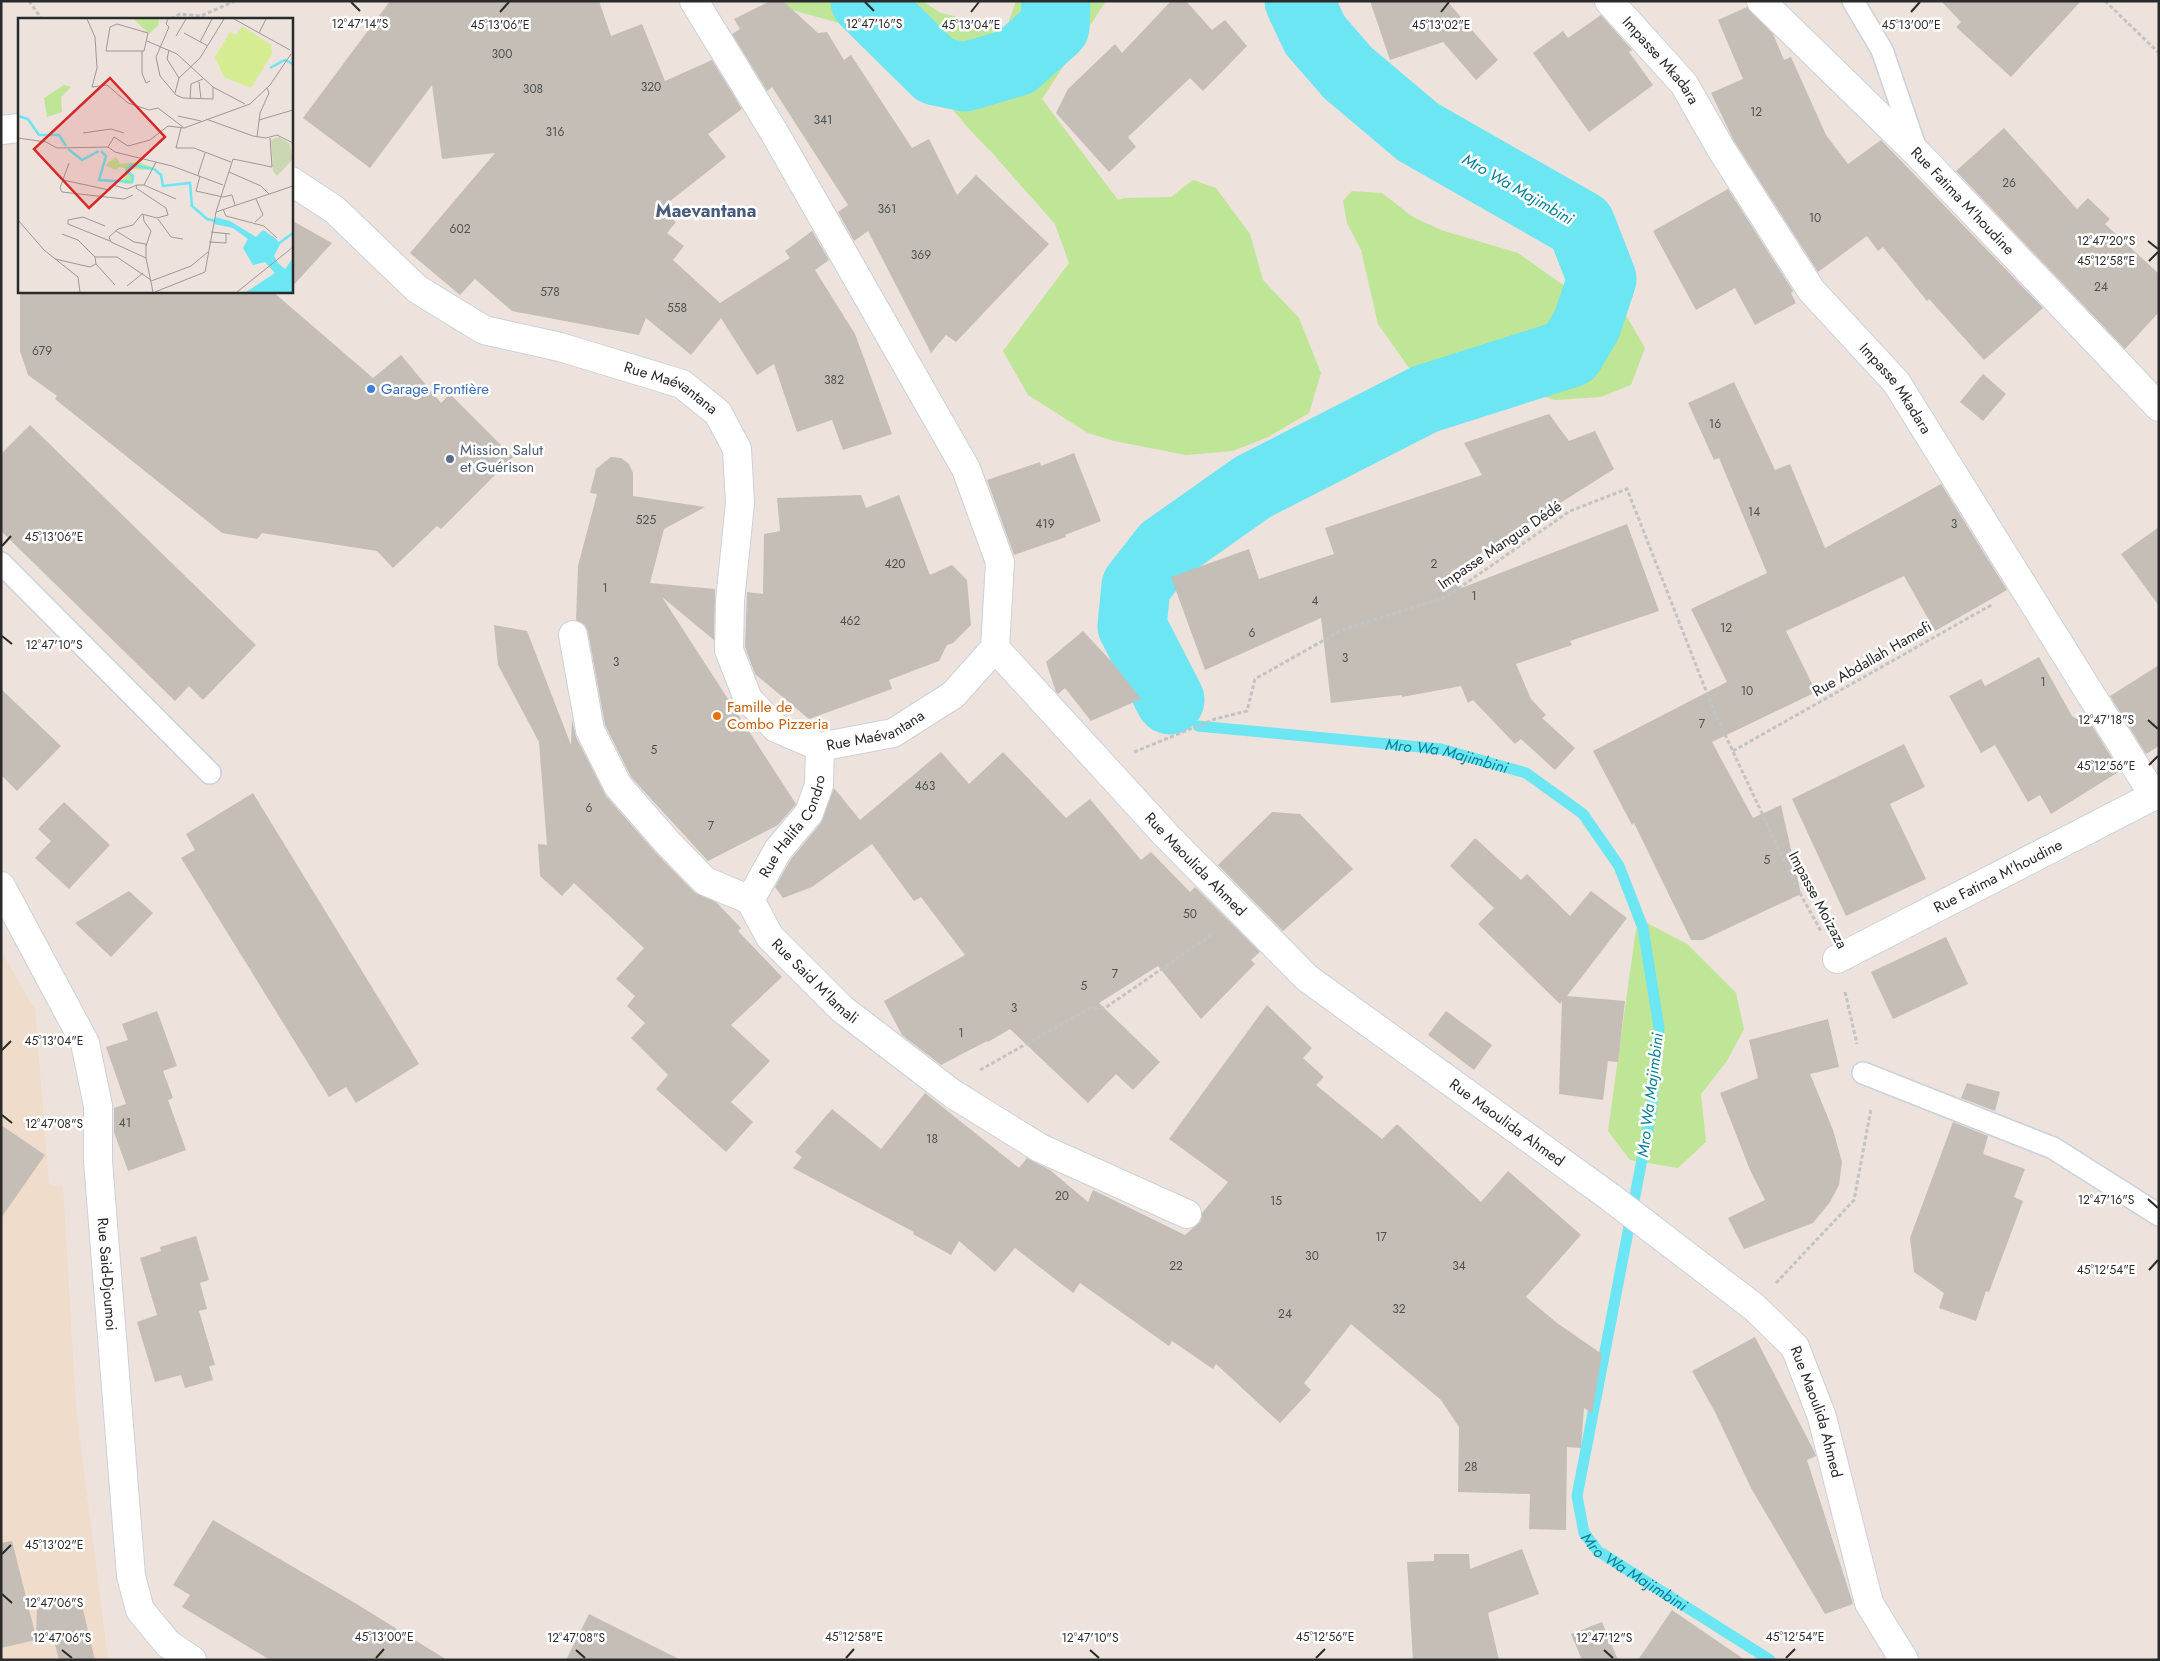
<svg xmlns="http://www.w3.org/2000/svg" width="2160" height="1661" viewBox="0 0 2160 1661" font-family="Jost,sans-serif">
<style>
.education{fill:#efdcca}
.green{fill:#bfe596}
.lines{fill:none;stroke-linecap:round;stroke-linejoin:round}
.stream{stroke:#6be6f2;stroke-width:11}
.river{stroke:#6be6f2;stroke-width:69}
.building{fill:#c4beb7}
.lane-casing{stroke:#cad1dc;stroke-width:24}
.street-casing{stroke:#cad1dc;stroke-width:30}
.secondary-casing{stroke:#cad1dc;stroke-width:30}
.path{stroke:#c3c3c3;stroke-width:3;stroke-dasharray:4 2.5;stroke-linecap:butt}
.lane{stroke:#fff;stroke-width:21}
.street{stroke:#fff;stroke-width:28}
.secondary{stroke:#fff;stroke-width:28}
.ticks{fill:none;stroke:#2a2a2a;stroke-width:2}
.shop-dot{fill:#3f7fe0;stroke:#fff;stroke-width:2}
.service-dot{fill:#5c6f8a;stroke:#fff;stroke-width:2}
.food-dot{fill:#e8710a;stroke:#fff;stroke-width:2}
.labels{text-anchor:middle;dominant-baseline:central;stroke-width:5;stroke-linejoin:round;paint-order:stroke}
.number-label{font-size:12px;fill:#504f4d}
.street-label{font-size:15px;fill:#2a2a2a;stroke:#fff}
.shop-label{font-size:15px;fill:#366cbe;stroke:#fff;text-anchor:start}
.service-label{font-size:15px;fill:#4e5e75;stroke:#fff;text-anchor:start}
.food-label{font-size:15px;fill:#c56008;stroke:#fff;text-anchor:start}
.water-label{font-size:16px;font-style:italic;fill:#0a8097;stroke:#fff}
.quarter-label{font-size:18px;font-weight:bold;fill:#495b7c;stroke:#fff}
.inset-river{fill:none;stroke:#6be6f2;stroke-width:2.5}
.inset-road{fill:none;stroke:#9f9895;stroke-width:1}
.view{fill:#d62828;fill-opacity:0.15;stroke:#d62828;stroke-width:2.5}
.inset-edge{fill:none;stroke:#2a2a2a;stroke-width:2.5}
.ticks-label{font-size:12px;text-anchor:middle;fill:#2a2a2a;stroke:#fff;stroke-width:5;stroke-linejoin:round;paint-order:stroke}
</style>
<rect width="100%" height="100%" fill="#ede2dc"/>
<path class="education" d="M 1,951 L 35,1010 L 49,1184 L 63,1187 L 76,1409 L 108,1660 L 1,1660 Z"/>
<path class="green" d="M 776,1 L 922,1 L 941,13 L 975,21 L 1005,32 L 1016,1 L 1106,1 L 1042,99 L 1118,200 L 1125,198 L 1171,197 L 1193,180 L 1216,188 L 1250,234 L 1263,280 L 1299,318 L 1321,373 L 1309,413 L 1268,437 L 1233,451 L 1186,455 L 1114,441 L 1088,433 L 1028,395 L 1003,351 L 1069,263 L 1055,224 L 994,155 L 970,130 L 916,66 L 899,51 L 867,27 L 835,22 L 789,9 Z
M 1352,191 L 1382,193 L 1413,217 L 1441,230 L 1518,253 L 1580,297 L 1627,317 L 1645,348 L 1631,385 L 1601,397 L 1555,400 L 1542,396 L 1500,399 L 1478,412 L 1421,385 L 1378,324 L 1361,250 L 1347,223 L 1343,201 Z
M 1647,923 L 1687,944 L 1736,993 L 1744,1029 L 1727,1061 L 1701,1094 L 1706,1142 L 1678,1168 L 1630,1160 L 1608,1131 L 1636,929 Z"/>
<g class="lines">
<path class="stream" id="s1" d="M 1198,726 L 1441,749 L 1526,773 L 1583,814 L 1619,866 L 1643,928 L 1659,1028 L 1651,1113 L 1577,1496 L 1584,1533 L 1598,1551 L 1770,1660"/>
<path class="river" d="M 865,1 L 936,71 L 965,77 L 1016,62 L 1055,27 L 1056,1
M 1170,700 L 1132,626 L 1136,586 L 1165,549 L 1253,487 L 1425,399 L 1570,353 L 1587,324 L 1602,279 L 1581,225 L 1418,132 L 1348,73 L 1315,35 L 1299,1"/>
</g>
<path class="building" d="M 390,1 L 599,1 L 611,36 L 642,24 L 665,81 L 712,60 L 742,109 L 708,134 L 726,157 L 660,209 L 676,222 L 667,233 L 684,246 L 673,260 L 720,303 L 790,258 L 785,251 L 812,231 L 829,260 L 815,270 L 855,334 L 892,434 L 843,450 L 832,420 L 797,432 L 774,364 L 757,375 L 721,318 L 691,355 L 646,318 L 639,335 L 512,311 L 475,279 L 460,295 L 410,253 L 495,153 L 442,159 L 432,85 L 370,168 L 303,118 Z
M 770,1 L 783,1 L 818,33 L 827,32 L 844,60 L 851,55 L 912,148 L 929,139 L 957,195 L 976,175 L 1049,244 L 956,342 L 946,335 L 931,353 L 868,231 L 854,241 L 838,212 L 848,205 L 772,87 L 767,91 L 732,34 L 740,29 L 734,19 Z
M 1171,1 L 1186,1 L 1212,30 L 1225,20 L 1247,46 L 1203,91 L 1190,78 L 1128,137 L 1136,147 L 1109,172 L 1056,113 L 1068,89 L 1115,44 L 1122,53 Z
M 1370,1 L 1447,1 L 1498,60 L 1476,80 L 1443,42 L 1390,60 Z
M 1941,1 L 2081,1 L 2011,77 L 1956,27 L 1961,22 Z
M 1747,7 L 1773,34 L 1784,60 L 1791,57 L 1826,135 L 1848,164 L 1881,140 L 2043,308 L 1984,360 L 1929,299 L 1927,301 L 1883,247 L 1878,251 L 1867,236 L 1818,272 L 1734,141 L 1711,93 L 1743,79 L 1718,20 Z
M 1601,15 L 1632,50 L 1629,52 L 1653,85 L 1589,132 L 1533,53 L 1563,31 L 1568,38 Z
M 2004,128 L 2077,209 L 2088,198 L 2110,219 L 2105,224 L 2159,274 L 2159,312 L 2125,349 L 1956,171 Z
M 1728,189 L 1793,291 L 1791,293 L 1796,303 L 1755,325 L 1735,288 L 1696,310 L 1653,231 Z
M 291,220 L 332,243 L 291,288 Z
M 20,291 L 272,291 L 373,378 L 401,355 L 441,403 L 450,394 L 513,457 L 441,529 L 437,526 L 393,568 L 377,551 L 262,533 L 257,539 L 222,533 L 55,399 L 57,396 L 28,375 L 20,351 Z
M 1983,374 L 2006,394 L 1983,421 L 1960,402 Z
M 1734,382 L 1775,470 L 1790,464 L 1825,548 L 1941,484 L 2007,590 L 1935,631 L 1904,576 L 1786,631 L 1816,692 L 1712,742 L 1753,818 L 1781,805 L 1801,894 L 1703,940 L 1691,940 L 1634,823 L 1632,825 L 1593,751 L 1727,682 L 1691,609 L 1767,573 L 1719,458 L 1714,460 L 1688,403 Z
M 1549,414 L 1569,441 L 1595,431 L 1614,469 L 1451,572 L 1459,589 L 1627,524 L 1659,611 L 1570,641 L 1572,645 L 1516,664 L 1531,699 L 1546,715 L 1542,718 L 1575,748 L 1555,770 L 1521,739 L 1515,744 L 1473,700 L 1468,703 L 1461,686 L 1402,697 L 1402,695 L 1331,703 L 1321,618 L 1205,670 L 1171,577 L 1249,549 L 1259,579 L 1334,554 L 1325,528 L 1482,475 L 1464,443 Z
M 30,425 L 256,645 L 203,700 L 189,686 L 175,701 L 1,531 L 1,454 Z
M 1074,453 L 1101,521 L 1065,535 L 1066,537 L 1014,555 L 987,480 L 1040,462 L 1041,466 Z
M 611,457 L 621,458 L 629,464 L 633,473 L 633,496 L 705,507 L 664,529 L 650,583 L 715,589 L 714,640 L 662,597 L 796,804 L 778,825 L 708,861 L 631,777 L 605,725 L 588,632 L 585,625 L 576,620 L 578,566 L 597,494 L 590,493 L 596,469 Z
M 861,495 L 866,508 L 899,495 L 930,575 L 952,565 L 967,580 L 971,625 L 953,643 L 947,645 L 939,661 L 889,680 L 892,689 L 809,719 L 755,674 L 745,647 L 747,592 L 763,594 L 764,534 L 780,531 L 777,498 Z
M 2159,527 L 2159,606 L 2121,554 Z
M 494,625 L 527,631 L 571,745 L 572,720 L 576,737 L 606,796 L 656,853 L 694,892 L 716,902 L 741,928 L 738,931 L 782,977 L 731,1025 L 770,1061 L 731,1102 L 753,1122 L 726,1152 L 656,1089 L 668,1075 L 631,1038 L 645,1023 L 627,1006 L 635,996 L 616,979 L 644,948 L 574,883 L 562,896 L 540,876 L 538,844 L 547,845 L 539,742 L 498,665 Z
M 1083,631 L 1111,661 L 1141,699 L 1091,721 L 1065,688 L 1058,694 L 1056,692 L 1046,662 Z
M 2039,657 L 2072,716 L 2075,718 L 2084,713 L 2120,771 L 2051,814 L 2040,795 L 2028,802 L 1995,745 L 1981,753 L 1949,696 L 1981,679 L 1985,686 Z
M 2159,665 L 2159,746 L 2146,754 L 2110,696 Z
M 1,689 L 61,746 L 17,791 L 1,775 Z
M 1904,744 L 1925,787 L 1890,804 L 1926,879 L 1846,916 L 1792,799 Z
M 941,752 L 969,784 L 1003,752 L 1066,818 L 1090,799 L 1141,860 L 1151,852 L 1190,892 L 1195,887 L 1260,952 L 1251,960 L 1255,964 L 1201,1019 L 1158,966 L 1099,1003 L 1160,1062 L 1133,1090 L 1116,1074 L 1088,1103 L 1010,1029 L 988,1042 L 987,1041 L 941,1065 L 902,1035 L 884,1001 L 965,955 L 921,897 L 914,901 L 872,844 L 812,887 L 783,898 L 775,887 L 791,859 L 821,823 L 834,788 L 860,820 Z
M 253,793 L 419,1064 L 356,1103 L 346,1087 L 329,1097 L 181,858 L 195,850 L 186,834 Z
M 64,802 L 110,845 L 69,889 L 35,858 L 51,841 L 38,829 Z
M 1272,812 L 1300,814 L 1353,869 L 1283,931 L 1218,865 Z
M 1475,838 L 1521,880 L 1527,874 L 1570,916 L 1591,891 L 1627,918 L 1567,996 L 1625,1001 L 1618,1062 L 1608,1061 L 1603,1100 L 1559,1094 L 1562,1001 L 1560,1004 L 1478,924 L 1494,908 L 1450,866 Z
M 129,891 L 153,913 L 111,957 L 75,923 Z
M 1946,937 L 1968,984 L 1893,1019 L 1871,972 Z
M 1267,1005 L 1312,1048 L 1303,1058 L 1324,1077 L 1316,1085 L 1382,1139 L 1397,1124 L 1481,1202 L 1508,1171 L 1581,1235 L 1526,1297 L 1557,1323 L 1602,1354 L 1592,1413 L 1584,1408 L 1581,1448 L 1567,1447 L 1566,1530 L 1529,1529 L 1530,1494 L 1458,1492 L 1459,1427 L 1441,1400 L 1351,1324 L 1304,1383 L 1311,1390 L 1280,1423 L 1216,1364 L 1213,1369 L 1172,1341 L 1169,1346 L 1080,1283 L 1073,1293 L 1015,1248 L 995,1272 L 959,1241 L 951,1255 L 913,1234 L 914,1232 L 793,1168 L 802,1157 L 795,1152 L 832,1109 L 881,1149 L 925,1093 L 1019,1168 L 1027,1158 L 1050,1170 L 1088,1202 L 1093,1190 L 1185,1235 L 1201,1221 L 1202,1213 L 1228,1182 L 1169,1139 Z
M 157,1011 L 177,1066 L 163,1071 L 173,1098 L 168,1100 L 186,1150 L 128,1171 L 114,1132 L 114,1108 L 126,1104 L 106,1047 L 128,1040 L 122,1024 Z
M 1446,1011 L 1492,1045 L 1474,1070 L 1428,1035 Z
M 1828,1019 L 1839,1067 L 1810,1074 L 1833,1130 L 1842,1162 L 1839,1185 L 1830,1202 L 1813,1223 L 1744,1249 L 1728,1218 L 1765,1200 L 1750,1170 L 1720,1093 L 1758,1078 L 1749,1040 Z
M 1967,1083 L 2000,1092 L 1995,1111 L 1961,1098 Z
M 1953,1122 L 1988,1136 L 1983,1154 L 2025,1169 L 2014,1197 L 2023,1201 L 1989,1292 L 1986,1291 L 1976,1321 L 1939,1308 L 1944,1293 L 1914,1272 L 1910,1238 Z
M 1,1125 L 45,1155 L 1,1218 Z
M 196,1236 L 209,1280 L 200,1283 L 207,1309 L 199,1311 L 215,1365 L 209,1366 L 213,1380 L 185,1388 L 181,1375 L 155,1382 L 137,1322 L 157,1315 L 140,1258 L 161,1251 L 160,1247 Z
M 1755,1337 L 1814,1451 L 1816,1456 L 1807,1460 L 1853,1604 L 1825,1614 L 1751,1488 L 1715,1412 L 1692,1371 Z
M 213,1520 L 355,1603 L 447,1660 L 270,1660 L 182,1607 L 190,1595 L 173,1585 Z
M 12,1541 L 36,1637 L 37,1607 L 80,1597 L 95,1660 L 59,1660 L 53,1636 L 1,1648 L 1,1543 Z
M 1522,1549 L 1539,1594 L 1488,1613 L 1499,1660 L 1413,1660 L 1407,1562 L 1434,1561 L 1434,1554 L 1469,1554 L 1470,1569 Z
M 1672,1610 L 1745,1660 L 1638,1660 Z
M 589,1614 L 681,1660 L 566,1660 Z
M 1602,1622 L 1618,1660 L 1582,1660 L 1571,1634 Z"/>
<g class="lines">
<g class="lane-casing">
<path id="lane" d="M 1853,1 L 1882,50 L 1917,152
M 1,563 L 210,773
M 1863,1073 L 2053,1148 L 2159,1215"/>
</g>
<g class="street-casing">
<g id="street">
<path id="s2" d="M 1609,1 L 1684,84 L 1721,149 L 1811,290 L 1896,382 L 2154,796"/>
<path id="s3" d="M 1761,1 L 1918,154 L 2159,407"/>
<path id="s4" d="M 573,635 L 590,730 L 618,786 L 668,843 L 705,881 L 750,900 L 770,937 L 842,1009 L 953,1094 L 1040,1148 L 1187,1214"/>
<path id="s5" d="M 995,648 L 1166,835 L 1307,978 L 1610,1197 L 1754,1307 L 1795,1347 L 1822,1417 L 1869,1603 L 1904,1660"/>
<path id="s6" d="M 1,886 L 85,1043 L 98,1106 L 98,1161 L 131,1576 L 140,1610 L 168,1644 L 192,1660"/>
<path id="s7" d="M 750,900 L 778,850 L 809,813 L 819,785 L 820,747"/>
<path id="s8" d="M 1837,959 L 2159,793"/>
</g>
</g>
<g class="secondary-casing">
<g id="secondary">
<path d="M 1,130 L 19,128"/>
<path id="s9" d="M 291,181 L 335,210 L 417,289 L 484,330 L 560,347 L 682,384 L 718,413 L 737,449 L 740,503 L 730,601 L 729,650 L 748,699 L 776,728 L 820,747 L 893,733 L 953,695 L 995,648 L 1000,562 L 966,469 L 774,132 L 694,1"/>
</g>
</g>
<path class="path" d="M 29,1 L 42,19
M 2105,1 L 2159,53
M 171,19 L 180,14 L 201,16 L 235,1
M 1733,751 L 1993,604
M 1134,752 L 1215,719 L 1247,711 L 1255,679 L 1342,630 L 1446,597 L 1570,511 L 1627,489 L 1714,711 L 1797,888 L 1821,931
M 1845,992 L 1857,1044
M 980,1070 L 1090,1008 L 1105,1008 L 1214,933
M 1776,1283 L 1854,1200 L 1871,1109"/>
<use href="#lane" class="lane"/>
<use href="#street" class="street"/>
<use href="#secondary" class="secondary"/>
</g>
<path class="ticks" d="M 351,2 L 360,11M 865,2 L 874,11M 500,12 L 509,2M 971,12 L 979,2M 1441,12 L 1449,2M 1911,12 L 1920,2M 2148,241 L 2158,249M 2149,261 L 2158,252M 2,546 L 11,536M 2,636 L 12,644M 2148,720 L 2158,729M 2149,765 L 2158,756M 2,1050 L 11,1041M 2,1115 L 12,1123M 2148,1199 L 2158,1208M 2149,1270 L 2158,1260M 2,1554 L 11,1545M 2,1594 L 12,1603M 62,1650 L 72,1658M 576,1650 L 585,1658M 1090,1650 L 1099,1658M 1604,1650 L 1613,1658M 376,1658 L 384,1649M 846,1658 L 854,1649M 1316,1658 L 1325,1649M 1786,1658 L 1795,1649"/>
<circle class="shop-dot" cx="371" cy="389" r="5"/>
<circle class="service-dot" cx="450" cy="459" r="5"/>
<circle class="food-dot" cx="717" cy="716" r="5"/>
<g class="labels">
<g class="number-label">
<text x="502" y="54">300</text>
<text x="651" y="87">320</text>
<text x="533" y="89">308</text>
<text x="1756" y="112">12</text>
<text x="823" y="120">341</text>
<text x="555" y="132">316</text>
<text x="2009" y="183">26</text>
<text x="887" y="209">361</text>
<text x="1815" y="218">10</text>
<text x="460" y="229">602</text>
<text x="921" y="255">369</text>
<text x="2101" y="287">24</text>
<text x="550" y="292">578</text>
<text x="677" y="308">558</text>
<text x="42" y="351">679</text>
<text x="834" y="380">382</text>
<text x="1715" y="424">16</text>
<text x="1754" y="512">14</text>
<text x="646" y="520">525</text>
<text x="1045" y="524">419</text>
<text x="1954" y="524">3</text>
<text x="895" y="564">420</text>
<text x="1434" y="564">2</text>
<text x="605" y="588">1</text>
<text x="1474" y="596">1</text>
<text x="1315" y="601">4</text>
<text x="850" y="621">462</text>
<text x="1726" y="628">12</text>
<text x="1252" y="633">6</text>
<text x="1345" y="658">3</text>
<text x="616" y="662">3</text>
<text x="2043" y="682">1</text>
<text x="1747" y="691">10</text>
<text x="1702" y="724">7</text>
<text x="654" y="750">5</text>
<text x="925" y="786">463</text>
<text x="589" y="808">6</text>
<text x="711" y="826">7</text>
<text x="1767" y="860">5</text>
<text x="1190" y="914">50</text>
<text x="1115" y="974">7</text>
<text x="1084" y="986">5</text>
<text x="1014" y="1008">3</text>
<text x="961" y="1033">1</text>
<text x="125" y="1123">41</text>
<text x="932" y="1139">18</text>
<text x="1062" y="1196">20</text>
<text x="1276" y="1201">15</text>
<text x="1381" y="1237">17</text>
<text x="1312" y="1256">30</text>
<text x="1176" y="1266">22</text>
<text x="1459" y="1266">34</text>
<text x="1399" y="1309">32</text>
<text x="1285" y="1314">24</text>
<text x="1471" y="1467">28</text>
</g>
<g class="street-label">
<text stroke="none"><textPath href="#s2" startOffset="79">Impasse Mkadara</textPath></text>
<text stroke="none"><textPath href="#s3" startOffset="284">Rue Fatima M'houdine</textPath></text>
<text stroke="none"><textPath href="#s2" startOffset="484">Impasse Mkadara</textPath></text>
<text stroke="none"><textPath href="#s9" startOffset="442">Rue Maévantana</textPath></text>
<text transform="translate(1500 545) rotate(-34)">Impasse Mangua Dédé</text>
<text transform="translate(1872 659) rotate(-30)">Rue Abdallah Hamefi</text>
<text stroke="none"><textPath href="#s9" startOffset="938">Rue Maévantana</textPath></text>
<text stroke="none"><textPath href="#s7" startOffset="86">Rue Halifa Condro</textPath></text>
<text stroke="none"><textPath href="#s5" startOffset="295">Rue Maoulida Ahmed</textPath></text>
<text stroke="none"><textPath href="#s8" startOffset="181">Rue Fatima M'houdine</textPath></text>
<text transform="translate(1818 900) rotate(62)">Impasse Moizaza</text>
<text stroke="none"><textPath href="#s4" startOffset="442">Rue Said M'lamali</textPath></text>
<text stroke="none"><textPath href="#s5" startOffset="701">Rue Maoulida Ahmed</textPath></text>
<text stroke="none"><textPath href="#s6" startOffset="411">Rue Said-Djoumoi</textPath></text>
<text stroke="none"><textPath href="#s5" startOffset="1135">Rue Maoulida Ahmed</textPath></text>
</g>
<g class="shop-label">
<text x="381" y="389">Garage Frontière</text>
</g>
<g class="service-label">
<text x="460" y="450">Mission Salut<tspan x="460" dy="17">et Guérison</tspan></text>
</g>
<g class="food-label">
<text x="727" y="707">Famille de<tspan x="727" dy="17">Combo Pizzeria</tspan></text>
</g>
<g class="water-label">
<text transform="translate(1518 189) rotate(30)">Mro Wa Majimbini</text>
<text stroke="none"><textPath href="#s1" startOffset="251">Mro Wa Majimbini</textPath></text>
<text transform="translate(1650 1095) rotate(-83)">Mro Wa Majimbini</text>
<text stroke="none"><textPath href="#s1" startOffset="1211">Mro Wa Majimbini</textPath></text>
</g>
<g class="quarter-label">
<text x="706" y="211">Maevantana</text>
</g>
</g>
<g transform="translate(18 18)">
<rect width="275" height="275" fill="#ede2dc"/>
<path d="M 116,1 L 141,1 L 140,7 L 131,16 ZM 46,67 L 53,69 L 43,79 L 44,94 L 29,99 L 26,80 ZM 98,139 L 102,146 L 120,144 L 134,149 L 133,152 L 111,151 L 116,163 L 114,166 L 107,166 L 104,163 L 108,158 L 107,150 L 101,149 L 98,152 L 87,147 Z" fill="#bfe596"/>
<path d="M 261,119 L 271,125 L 275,141 L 259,158 L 255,153 L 253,122 Z" fill="#cbd7b2"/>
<path d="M 224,8 L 253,27 L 254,36 L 233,70 L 206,59 L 197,39 L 212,14 L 219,17 Z" fill="#d6ec92"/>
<path d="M 197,199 L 212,203 L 238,219 L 245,212 L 258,221 L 262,226 L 256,238 L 260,245 L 267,251 L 275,240 L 275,274 L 228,274 L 257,255 L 247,244 L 235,247 L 225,230 L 230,221 L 215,210 L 196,206 Z" fill="#6be6f2"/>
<path class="inset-river" d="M 252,50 L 267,42 L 275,46M 0,98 L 10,101 L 21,117 L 41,117 L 48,128M 50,131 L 64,142 L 81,133M 83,133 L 88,138 L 81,162 L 114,164 L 115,158 L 109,153 L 112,147 L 136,151 L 143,157 L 145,168 L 172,165 L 174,188 L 189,201 L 198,203M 260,226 L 275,215"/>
<path class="inset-road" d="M 69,1 L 77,19 L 79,50 L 74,69 L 89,67 L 110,85 L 131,92 L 140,90 L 165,109M 150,1 L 148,6 L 151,9 L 138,39 L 142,58 L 158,77 L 165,80 L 195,81 L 195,69M 216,1 L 272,32M 99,6 L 130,15 L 126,33 L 88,33 L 92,9 ZM 166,15 L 190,28M 241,15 L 248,1M 158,18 L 168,1M 129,23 L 159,36 L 195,69 L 227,86M 182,24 L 194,1M 151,32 L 149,41 L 161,60M 124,33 L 124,55 L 128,65 L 132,63M 181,64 L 183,81M 157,75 L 161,60 L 182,40 L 206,1M 172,81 L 173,66 L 185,61M 160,98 L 183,103M 188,101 L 235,118 L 248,120 L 259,117 L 275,125M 241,102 L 275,92M 163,110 L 158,130 L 176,130 L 213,144M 65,115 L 93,111 L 106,115M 239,119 L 242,95 L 251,75 L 249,70M 0,120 L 28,124 L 39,130 L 90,129M 90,129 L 96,119 L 110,128 L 132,122 L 150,108 L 166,110 L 232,86 L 252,67 L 273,36M 90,129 L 97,134 L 154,148 L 205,167M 51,145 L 42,170 L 44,174 L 106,181 L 115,177M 211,154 L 243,168 L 251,176M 180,157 L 187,135M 182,158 L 178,173 L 205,179 L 214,177 L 217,187M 45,162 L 91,172 L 95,167 L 109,171 L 119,167M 126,167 L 158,181M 205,191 L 208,198 L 246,208 L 259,220M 198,194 L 215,141 L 254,149 L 252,120M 125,196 L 126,203 L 133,213 L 128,228M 140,201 L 153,219 L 165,221M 0,202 L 26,232 L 60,259 L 62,274M 237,204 L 245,197 L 238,181M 87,208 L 65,199 L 50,202 L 50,206 L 92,223M 98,213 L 116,224 L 128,226 L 128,240M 193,214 L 212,216M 44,216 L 60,222 L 77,239M 191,224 L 208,225 L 208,215M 37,241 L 72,249 L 78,246M 78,246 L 77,239 L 99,239 L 133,262M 78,246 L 97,267M 133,263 L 173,248 L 190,234M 109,268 L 125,255M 135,274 L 128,240 L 93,224 L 91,219 L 100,211 L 115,207 L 124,196 L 139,200 L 150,197 L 148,190 L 118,170 L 119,167 L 126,167 L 138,144M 137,274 L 187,254 L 198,194 L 275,168M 219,274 L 275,229"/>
<path class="view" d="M 92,60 L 147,119 L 71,190 L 16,131 Z"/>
<rect width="275" height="275" class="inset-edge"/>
</g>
<g class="ticks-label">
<text x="360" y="28">12°47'14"S</text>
<text x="874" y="28">12°47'16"S</text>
<text x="500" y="29">45°13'06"E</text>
<text x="971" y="29">45°13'04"E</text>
<text x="1441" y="29">45°13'02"E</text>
<text x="1911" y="29">45°13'00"E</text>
<text x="2106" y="245">12°47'20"S</text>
<text x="2106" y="265">45°12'58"E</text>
<text x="54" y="541">45°13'06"E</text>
<text x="54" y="649">12°47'10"S</text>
<text x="2106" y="724">12°47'18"S</text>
<text x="2106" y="770">45°12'56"E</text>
<text x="54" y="1045">45°13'04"E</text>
<text x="54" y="1128">12°47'08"S</text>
<text x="2106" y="1204">12°47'16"S</text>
<text x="2106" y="1274">45°12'54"E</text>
<text x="54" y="1549">45°13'02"E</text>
<text x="54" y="1607">12°47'06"S</text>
<text x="384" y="1641">45°13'00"E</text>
<text x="854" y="1641">45°12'58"E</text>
<text x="1325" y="1641">45°12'56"E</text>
<text x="1795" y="1641">45°12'54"E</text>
<text x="62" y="1642">12°47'06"S</text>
<text x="576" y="1642">12°47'08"S</text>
<text x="1090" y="1642">12°47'10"S</text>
<text x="1604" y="1642">12°47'12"S</text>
</g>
<rect width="2160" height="1661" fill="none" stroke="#2a2a2a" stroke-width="5"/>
</svg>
